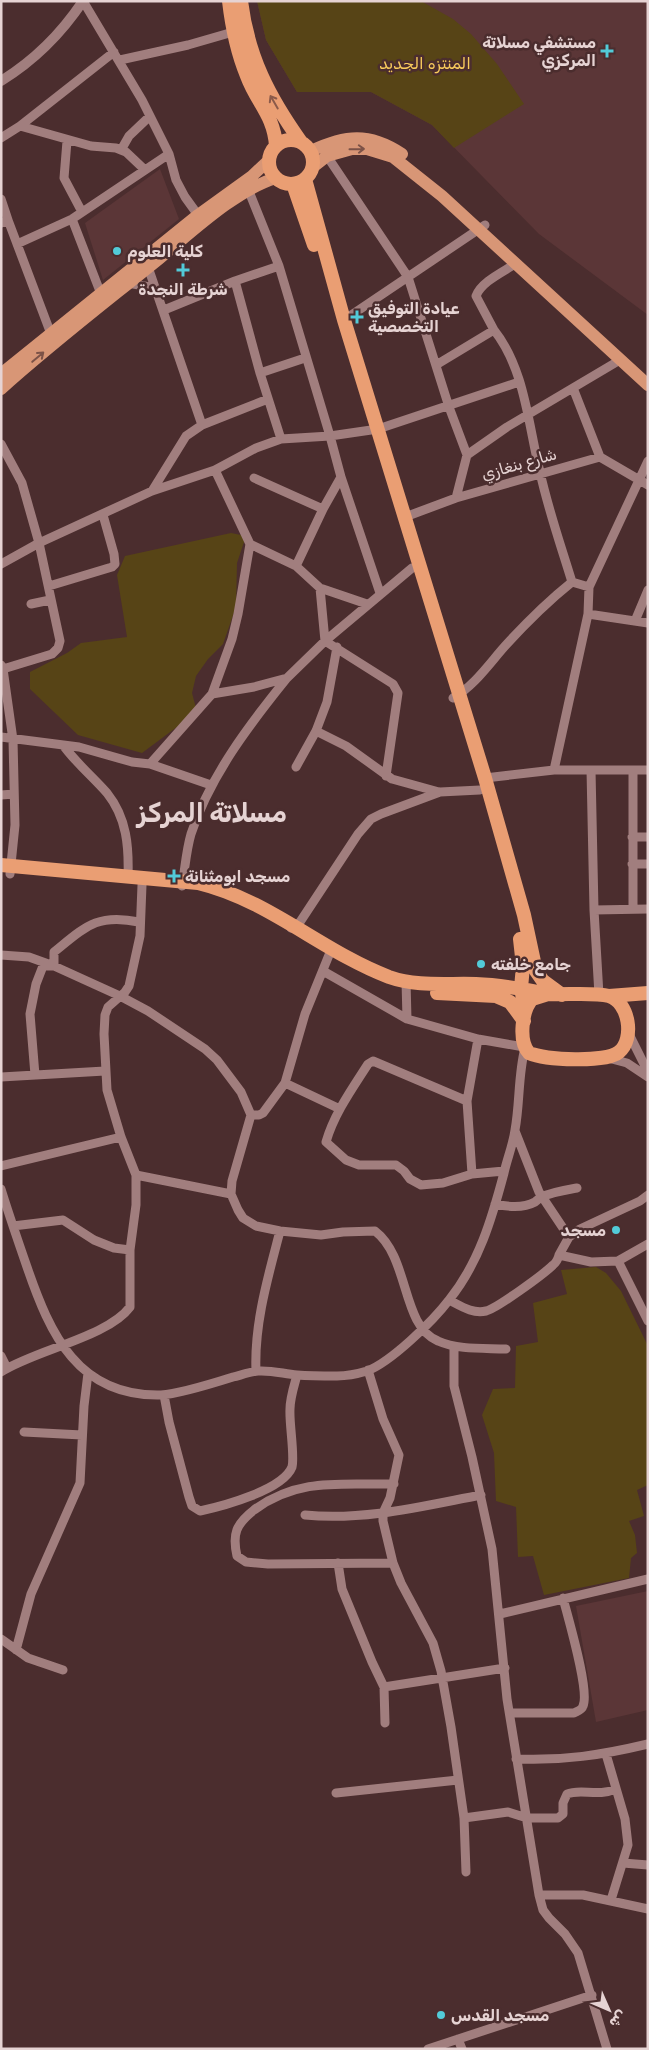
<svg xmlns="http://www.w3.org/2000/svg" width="649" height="2050" viewBox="0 0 649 2050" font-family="Rubik,'Noto Sans Arabic',sans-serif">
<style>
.built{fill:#5b3637}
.green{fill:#574416}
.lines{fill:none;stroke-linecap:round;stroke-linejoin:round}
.minor{stroke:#a17e7e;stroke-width:9}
.tertiary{stroke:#a17e7e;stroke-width:10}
.primary{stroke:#d89676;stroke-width:12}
.trunk{stroke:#ea9e73;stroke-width:14}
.oneway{stroke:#8b5a4a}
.oneway2{stroke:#7c5247}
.poi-dot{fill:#52cbd8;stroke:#4b2d2e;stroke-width:2}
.labels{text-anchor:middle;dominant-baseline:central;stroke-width:5;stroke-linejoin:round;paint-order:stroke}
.poi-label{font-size:16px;font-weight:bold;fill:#e6d3d3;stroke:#4b2d2e;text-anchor:start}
.park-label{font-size:16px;fill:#f9cb5c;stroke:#4b2d2e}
.street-label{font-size:16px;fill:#e6d3d3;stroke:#4b2d2e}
.town-label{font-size:26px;font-weight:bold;fill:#e6d3d3;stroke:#4b2d2e}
</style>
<rect width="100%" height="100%" fill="#4b2d2e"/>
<path class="built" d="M 257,1 L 648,1 L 648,315 L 539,234 L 432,125 L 371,92 L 297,92 L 266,40 Z
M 160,169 L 179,219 L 103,280 L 85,223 Z
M 648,1591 L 648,1710 L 596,1722 L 576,1606 Z"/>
<path class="green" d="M 257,1 L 421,1 L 453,19 L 471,34 L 497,64 L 524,104 L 454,148 L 432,125 L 371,92 L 297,92 L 266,40 Z
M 231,533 L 246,536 L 237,563 L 236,607 L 223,644 L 208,659 L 196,676 L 192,693 L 197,712 L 142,753 L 78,735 L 30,689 L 30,672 L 67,653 L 81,643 L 127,637 L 117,575 L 125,556 Z
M 596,1267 L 606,1273 L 621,1291 L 648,1346 L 648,1485 L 637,1490 L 644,1516 L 629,1521 L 635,1535 L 637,1553 L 631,1558 L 629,1578 L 544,1595 L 533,1556 L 518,1557 L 516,1507 L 496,1501 L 494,1453 L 482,1415 L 493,1389 L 515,1388 L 516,1346 L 538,1342 L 533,1303 L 567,1294 L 561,1270 Z"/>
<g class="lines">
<path class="minor" d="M 83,1 L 142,100 L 169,154 L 176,180 L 185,197 L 198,215
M 120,60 L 188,45 L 233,32
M 20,126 L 91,146 L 116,148 L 126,152 L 145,170
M 1,138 L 20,126 L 114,52
M 67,141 L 64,178 L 82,212
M 121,150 L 129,136 L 150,116
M 327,156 L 408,277 L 449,407 L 467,455
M 248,189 L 279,266 L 330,436 L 341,477 L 380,593
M 1,199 L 8,220
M 72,219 L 101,294
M 1,223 L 8,220 L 51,334
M 17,244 L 72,219 L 169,154
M 148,267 L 202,425
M 235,281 L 260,373 L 281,439
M 128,283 L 155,288
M 164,310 L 235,281 L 279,266
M 344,320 L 485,225
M 494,330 L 476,296 C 481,282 503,272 515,264
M 436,365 L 494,330 C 525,369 528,424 540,472 C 548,509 561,546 572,582 L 589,587
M 260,373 L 305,358
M 573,388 L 600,457
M 1,444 L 22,483 L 39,543 L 60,641 L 58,648 L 52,654 L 3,669
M 254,478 L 323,509
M 152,491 L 186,436 L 202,425 L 268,399
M 456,498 L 467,455 L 507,427 L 620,360
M 405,517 L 456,498 L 600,457 L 648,485
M 250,544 L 296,566 L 320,588 L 367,604
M 1,564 L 39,543 L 152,491 L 215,470 L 256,448 L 281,439 L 330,436 L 378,429 L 519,382
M 296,566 L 323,509 L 341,477
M 49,586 L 112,567 L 115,564 L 114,554 L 103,515
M 320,588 L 325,641 L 393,684 L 398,693 L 386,776
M 31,604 L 50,600
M 588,614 L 648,623
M 635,621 L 648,590
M 1,665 L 3,669 L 13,740 L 15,825 L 10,874
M 212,694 L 232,639 L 238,614 L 250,544 L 215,470
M 453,698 C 474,686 489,664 505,646 C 526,623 547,602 572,582
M 316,731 L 346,746 L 392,779 L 439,792
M 1,737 L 79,747 L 132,762 L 150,764 L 211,785
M 63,745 C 76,763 92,776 107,793 C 127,818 129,847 128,877
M 150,764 L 212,694 L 254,687 L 287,678 L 325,641 L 412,568
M 296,767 L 316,731 L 327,702 L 337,647
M 554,770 L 588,614 L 589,587 L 648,461
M 591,770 L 594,910 L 599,995
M 633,771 L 633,909
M 485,778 L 554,770 L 648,770
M 1,795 L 14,794
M 632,837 L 648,837
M 632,864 L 648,864
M 182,886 C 185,869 186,851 191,834 C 210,776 249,725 287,678
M 594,910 L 648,909
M 291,928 L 300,922 L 358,834 L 371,819 L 381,814 L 440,792 L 480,790
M 1,955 L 29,957 L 54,966 L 120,996 L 148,1011 L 205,1049 L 217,1060 L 241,1092 L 251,1115 L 232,1181 L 231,1194 L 238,1210 L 243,1218 L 256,1226 L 280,1231 L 321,1235 L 343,1232 L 375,1231 C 410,1258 401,1326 438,1341 C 458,1350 484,1348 506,1349
M 323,971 L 407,1019 L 478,1039 L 524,1047
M 406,981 L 407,1019
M 628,1032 L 648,1072
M 608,1058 L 627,1063 L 648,1077
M 35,1075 L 30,1014 L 36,984 L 43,966 L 54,966 L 54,952 C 85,927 97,913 139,922
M 1,1077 L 105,1071
M 285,1083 L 340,1109
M 467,1101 L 373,1061 L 368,1064 C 352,1089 334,1114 326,1142 L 346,1160 L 359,1165 L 396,1165 L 404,1171 L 410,1179 L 421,1185 L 443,1183 L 472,1174 L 504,1171
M 251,1115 L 259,1115 L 263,1113 L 285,1083 L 305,1014 L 329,955
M 515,1131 L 539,1192 L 569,1237
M 1,1166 L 121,1137
M 472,1174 L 467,1101 L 478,1039
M 136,1175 L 231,1194
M 1,1189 C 9,1215 18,1241 27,1267 C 50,1334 78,1397 161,1395 C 179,1394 214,1383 233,1377 C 241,1375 250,1372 258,1371 C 272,1370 284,1374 297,1375 C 310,1376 324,1376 337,1376 C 347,1376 357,1374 367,1371 C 391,1362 433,1321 449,1300 C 479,1263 492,1218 504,1173 C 507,1159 513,1145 515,1130 C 520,1103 518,1075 525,1048
M 495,1204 C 508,1207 524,1208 535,1202 C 538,1200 539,1198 542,1197 C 552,1192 566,1190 577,1188
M 13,1226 L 63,1220 L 94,1240 L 114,1248 L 130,1250
M 559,1255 L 569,1237 L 580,1229 L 640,1201 L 648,1195
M 618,1261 L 648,1321
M 449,1300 C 461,1306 472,1314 486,1311 C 496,1309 544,1274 553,1265 C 557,1262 558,1259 559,1255 L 591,1262 L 618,1261 L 648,1244
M 454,1346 L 454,1386 L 472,1457 L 492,1549 L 507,1699 L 539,1895 L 543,1910 L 549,1918 L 565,1934 L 578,1953 L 607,2049
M 1,1356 L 7,1368
M 368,1370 L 383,1419 L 399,1455 L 390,1498 L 383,1513 L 383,1521 L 393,1563 L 401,1583 L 433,1643 L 441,1671 L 451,1727 L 464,1818 L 466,1872
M 256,1371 C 254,1324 268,1277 280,1231
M 1,1372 C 35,1350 108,1337 130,1307 L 130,1250 L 136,1205 L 136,1175 L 121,1137 L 107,1090 L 104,1034 L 105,1015 L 108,1007 L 125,992 L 129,986 L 140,936 L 142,885
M 164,1395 L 169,1422 L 189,1497 L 192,1506 L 200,1511 C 223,1506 283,1490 292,1467 C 295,1456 289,1423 290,1409 C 290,1398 294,1386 297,1375
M 24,1432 L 82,1435
M 305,1515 C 364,1521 423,1506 481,1495
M 338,1563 L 342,1589 L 372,1662 L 384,1687 L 385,1723
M 393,1563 L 268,1564 L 246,1562 L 237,1556 C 232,1534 236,1524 254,1510 C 299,1477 342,1485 394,1484
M 500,1614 L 648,1579
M 1,1639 L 28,1658 L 63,1670
M 16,1650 L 31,1594 L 80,1483 L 84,1406 L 88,1373
M 384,1687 L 505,1668
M 510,1713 L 574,1713 C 578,1711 582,1710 583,1706 C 590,1691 568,1618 563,1598
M 606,1754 L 625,1819 L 628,1845 L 611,1900
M 516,1759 C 563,1761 602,1755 648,1744
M 336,1793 L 458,1780
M 464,1818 L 508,1812 L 527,1818 L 558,1818 L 563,1814 L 563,1803 L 567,1794 C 580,1788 598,1797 616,1789
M 623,1863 L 648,1865
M 539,1895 L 583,1895 L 648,1909
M 458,2039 L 462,2049
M 428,2049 L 592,1995"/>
<path class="tertiary" d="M 1,81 C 35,60 61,34 83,1"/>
<path class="primary" d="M 311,151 C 345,135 369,132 402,154
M 313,167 L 327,156 L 352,149 L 367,149 L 393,157 L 442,196 L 648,385
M 1,374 L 198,215 L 252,176 L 269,160
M 1,389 C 52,343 107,301 160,258 C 193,231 236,190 276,178"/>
<path class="trunk" d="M 229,1 C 232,27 237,52 247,76 C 257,103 274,115 276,146
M 241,1 C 248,57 269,97 301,142
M269 162a22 22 0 1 1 44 0a22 22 0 1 1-44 0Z
M 305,179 L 344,320 L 485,778 L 524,915 L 536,971 L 543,981 L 562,995
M 293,184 L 314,245
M 1,865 L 198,883 C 269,900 321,951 389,977 C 417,987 447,983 476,984 C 500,985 524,989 548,994
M 520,939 L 523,966 L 521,988 L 525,1010
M 437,993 L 496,996 L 510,1002 L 524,1021
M 548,994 C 565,995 594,992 609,996 C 629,1002 635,1039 619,1052 C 606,1063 545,1060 529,1053 C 518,1041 522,1010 532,999 Z
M 609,996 L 648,993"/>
</g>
<defs><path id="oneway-shaft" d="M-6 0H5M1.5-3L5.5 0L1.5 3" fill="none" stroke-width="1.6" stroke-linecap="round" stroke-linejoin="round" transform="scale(1.25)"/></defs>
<use class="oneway" href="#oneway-shaft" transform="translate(274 102) rotate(-120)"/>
<g class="oneway2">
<use href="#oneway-shaft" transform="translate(357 149) rotate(-1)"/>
<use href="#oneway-shaft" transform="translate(38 357) rotate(-40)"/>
</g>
<g class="poi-dot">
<path d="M604.5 43.5h5v5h5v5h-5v5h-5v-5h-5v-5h5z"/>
<circle cx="117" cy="251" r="5"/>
<path d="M180.5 262.5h5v5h5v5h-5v5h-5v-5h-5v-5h5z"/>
<path d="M354.5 309.5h5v5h5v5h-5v5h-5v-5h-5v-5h5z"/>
<path d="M171.5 868.5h5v5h5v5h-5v5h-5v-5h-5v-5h5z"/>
<circle cx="481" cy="964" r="5"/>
<circle cx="616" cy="1230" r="5"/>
<circle cx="441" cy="2015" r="5"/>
</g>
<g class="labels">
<g class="poi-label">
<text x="596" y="42" text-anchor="end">مستشفي مسلاتة<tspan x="596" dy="18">المركزي</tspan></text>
<text x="127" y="251">كلية العلوم</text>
<text x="183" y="289" text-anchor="middle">شرطة النجدة</text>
<text x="368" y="308">عيادة التوفيق<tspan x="368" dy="18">التخصصية</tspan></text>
<text x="185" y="876">مسجد ابومثنانة</text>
<text x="491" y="964">جامع خلفته</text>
<text x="606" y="1230" text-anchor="end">مسجد</text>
<text x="451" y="2015">مسجد القدس</text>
</g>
<g class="park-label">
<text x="425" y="63">المنتزه الجديد</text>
</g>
<g class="street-label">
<text transform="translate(519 464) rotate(-16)">شارع بنغازي</text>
</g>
<g class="town-label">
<text x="212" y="813">مسلاتة المركز</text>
</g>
</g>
<rect width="649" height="2050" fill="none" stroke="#e6d3d3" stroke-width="5"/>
<g transform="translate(609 2010) rotate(135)" stroke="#4b2d2e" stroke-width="4" paint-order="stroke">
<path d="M0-4L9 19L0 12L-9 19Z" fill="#e6d3d3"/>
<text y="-8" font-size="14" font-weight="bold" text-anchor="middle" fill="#e6d3d3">ش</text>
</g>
</svg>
